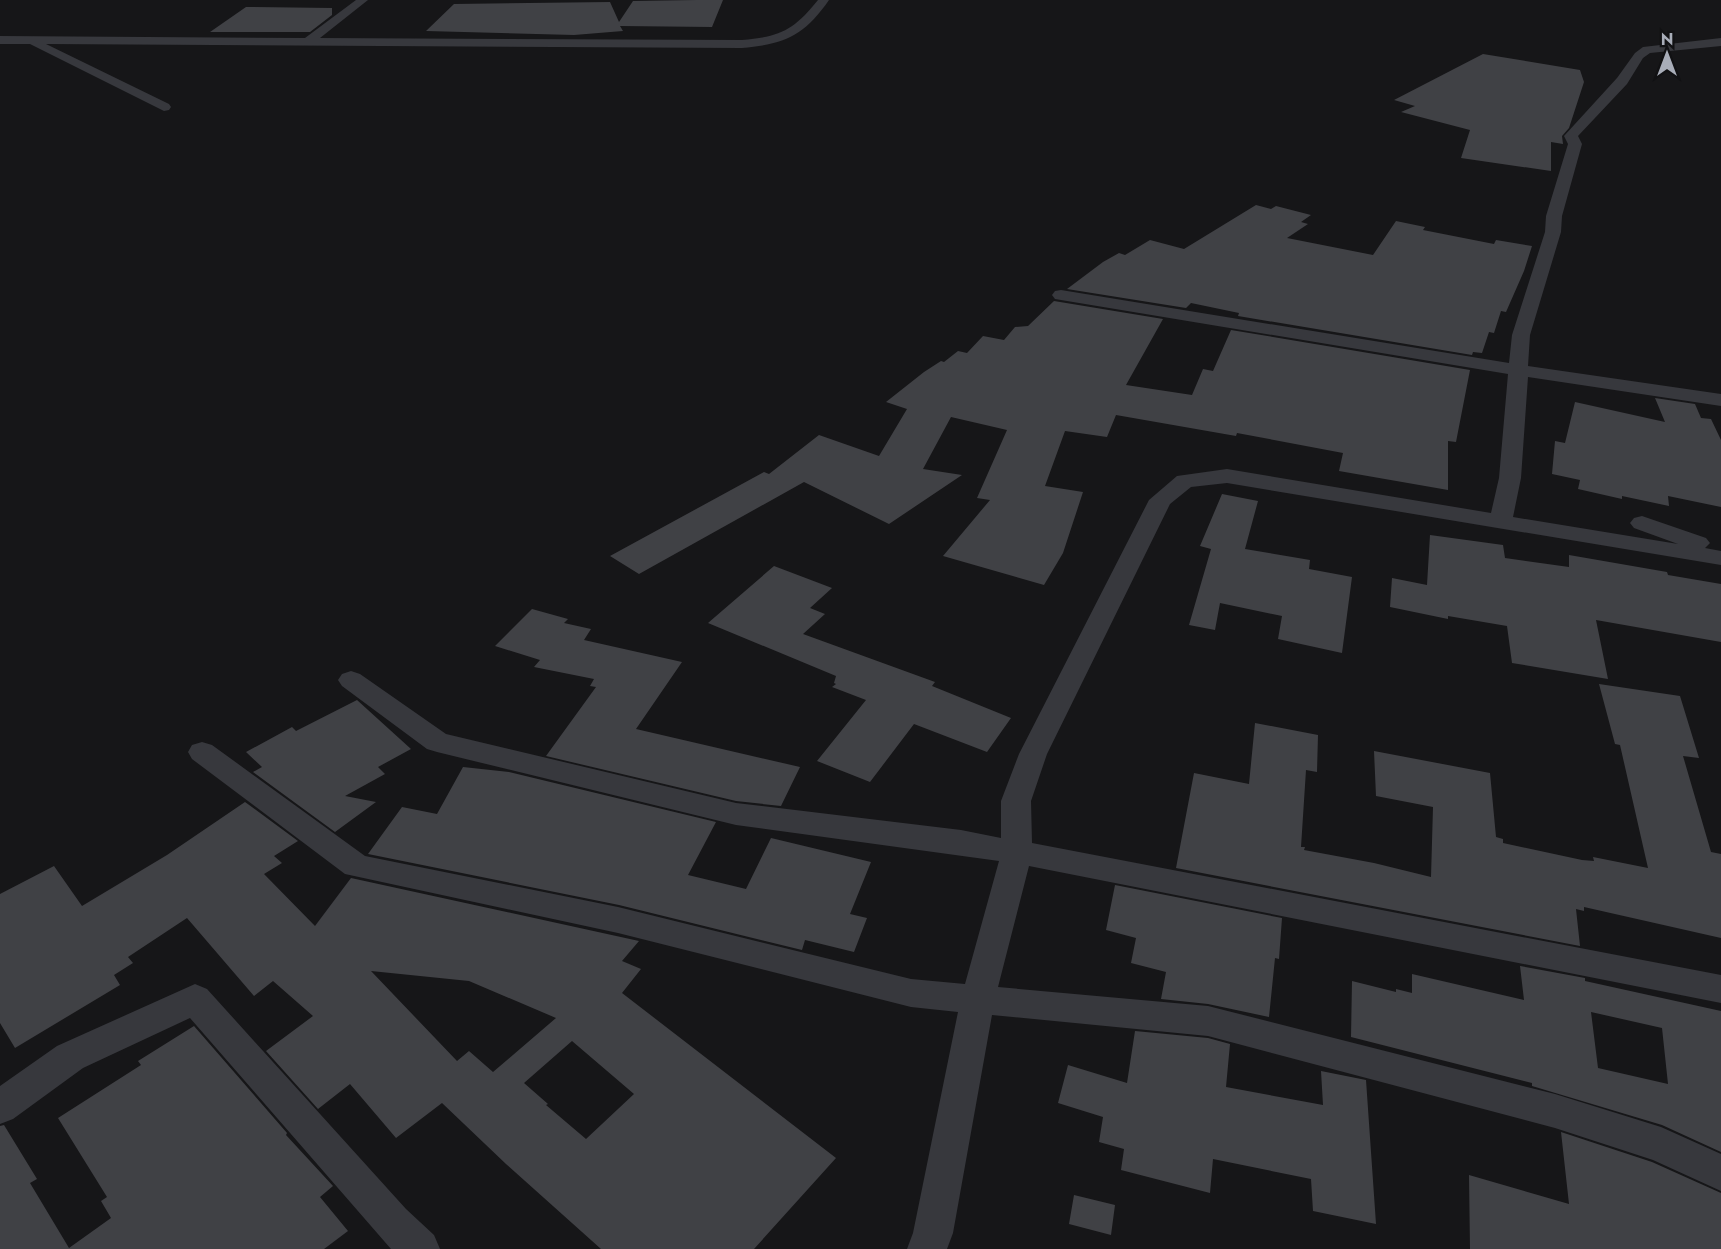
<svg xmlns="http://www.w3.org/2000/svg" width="1721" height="1249" viewBox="0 0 1721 1249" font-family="Jost,sans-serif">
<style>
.building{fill:#404145;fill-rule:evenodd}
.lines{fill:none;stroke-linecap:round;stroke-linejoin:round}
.street{fill:#37383d;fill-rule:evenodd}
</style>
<rect width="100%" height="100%" fill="#161618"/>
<path class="building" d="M 696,0 L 723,0 L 712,27 L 620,26 L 623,31 L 574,35 L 426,31 L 454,4 L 610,2 L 619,22 L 633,1 Z
M 246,7 L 332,8 L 332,15 L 310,32 L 210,32 Z
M 1483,54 L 1580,70 L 1584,82 L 1569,128 L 1562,136 L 1563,144 L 1551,142 L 1551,171 L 1461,158 L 1470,130 L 1401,112 L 1415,106 L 1394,100 Z
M 1256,205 L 1271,209 L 1276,206 L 1311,215 L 1301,222 L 1308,224 L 1287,238 L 1373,255 L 1396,221 L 1425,227 L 1423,230 L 1494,244 L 1496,240 L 1532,246 L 1524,271 L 1506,312 L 1501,311 L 1494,333 L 1489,332 L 1482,353 L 1473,352 L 1472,355 L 1238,316 L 1239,313 L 1191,303 L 1186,308 L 1067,289 L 1103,262 L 1119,253 L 1125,255 L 1150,240 L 1184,249 Z
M 1054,301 L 1163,319 L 1126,385 L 1192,395 L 1203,369 L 1213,371 L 1231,330 L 1470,370 L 1456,442 L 1448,441 L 1448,490 L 1339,471 L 1343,453 L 1237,433 L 1236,436 L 1116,415 L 1107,437 L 1065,431 L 1045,486 L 1083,492 L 1063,553 L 1044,585 L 943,556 L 990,500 L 977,498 L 1007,430 L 951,417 L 923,469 L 962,475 L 889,524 L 804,482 L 639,574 L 610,556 L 764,472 L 769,474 L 819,435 L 879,456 L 907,409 L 886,402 L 924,372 L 941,361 L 944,362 L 958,351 L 967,353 L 983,336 L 1004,340 L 1015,327 L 1028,326 Z
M 1655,398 L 1695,404 L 1701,418 L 1711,419 L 1721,440 L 1721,507 L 1668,496 L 1669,506 L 1622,496 L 1622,499 L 1578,489 L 1580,480 L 1552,474 L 1555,441 L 1565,443 L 1575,402 L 1665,422 Z
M 1222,494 L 1258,501 L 1245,549 L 1310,560 L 1309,569 L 1352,577 L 1342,653 L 1278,639 L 1282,616 L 1220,603 L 1215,630 L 1189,625 L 1211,549 L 1200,546 Z
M 1430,535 L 1503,545 L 1505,558 L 1569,567 L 1569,555 L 1667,572 L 1668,575 L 1721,584 L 1721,642 L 1596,620 L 1608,679 L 1512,663 L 1507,626 L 1448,616 L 1448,619 L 1390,607 L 1392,578 L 1427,585 Z
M 774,566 L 832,588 L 810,608 L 825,614 L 803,634 L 935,682 L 932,686 L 1011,718 L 987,752 L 914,724 L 870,782 L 817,761 L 866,700 L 832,687 L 836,684 L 834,683 L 836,676 L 708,623 Z
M 532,609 L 568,619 L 564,623 L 591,629 L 584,640 L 682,662 L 636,729 L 800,767 L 781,806 L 736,801 L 546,756 L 596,687 L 590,686 L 594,679 L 534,667 L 540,660 L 495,646 Z
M 1599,684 L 1680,696 L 1699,758 L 1683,756 L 1711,852 L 1721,854 L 1721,938 L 1584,907 L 1584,911 L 1576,909 L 1580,946 L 1176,868 L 1194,773 L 1249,784 L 1255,723 L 1318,735 L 1317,772 L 1306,770 L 1301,847 L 1305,847 L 1304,850 L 1374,863 L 1431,877 L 1433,807 L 1376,796 L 1374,751 L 1490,773 L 1496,837 L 1503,839 L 1503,843 L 1582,860 L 1594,861 L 1593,857 L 1648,868 L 1620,745 L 1615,744 Z
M 357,700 L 411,749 L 378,767 L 385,774 L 345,796 L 376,802 L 335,832 L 253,772 L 262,767 L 246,752 L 292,727 L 296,731 Z
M 463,767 L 509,772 L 716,822 L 688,875 L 746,889 L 771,838 L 871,862 L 850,914 L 867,918 L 854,952 L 805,940 L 802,950 L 619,905 L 368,854 L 402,807 L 437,814 Z
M 245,802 L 298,841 L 274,856 L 282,863 L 264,874 L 315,926 L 351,878 L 639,941 L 622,961 L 641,969 L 622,993 L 836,1158 L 754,1249 L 601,1249 L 506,1164 L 442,1103 L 396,1138 L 350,1084 L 318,1109 L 266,1051 L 313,1016 L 273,981 L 254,996 L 187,918 L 128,957 L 133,963 L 114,975 L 120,985 L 15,1048 L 0,1023 L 0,894 L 54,866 L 82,906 L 167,855 ZM 371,971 L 469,981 L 556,1018 L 493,1072 L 469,1051 L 457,1061 ZM 572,1041 L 634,1094 L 586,1139 L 546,1105 L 548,1104 L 524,1083 Z
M 1115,885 L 1282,918 L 1279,959 L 1275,958 L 1269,1017 L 1208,1004 L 1161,999 L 1166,972 L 1131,963 L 1136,938 L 1106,930 Z
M 1520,966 L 1585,978 L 1585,981 L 1721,1011 L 1721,1152 L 1662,1125 L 1532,1086 L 1532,1083 L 1351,1037 L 1352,981 L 1396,992 L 1396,989 L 1412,993 L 1412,974 L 1524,1000 ZM 1591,1012 L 1662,1028 L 1668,1084 L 1598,1068 Z
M 194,1026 L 287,1133 L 286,1135 L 333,1186 L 320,1197 L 348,1231 L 324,1249 L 0,1249 L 0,1126 L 4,1125 L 37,1179 L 30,1183 L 69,1248 L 111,1218 L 101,1201 L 107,1197 L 58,1118 L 141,1065 L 138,1061 Z
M 1135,1031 L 1208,1038 L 1230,1044 L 1226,1087 L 1323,1105 L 1321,1071 L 1366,1080 L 1376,1224 L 1313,1211 L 1311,1179 L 1213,1159 L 1210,1193 L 1121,1170 L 1124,1149 L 1099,1142 L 1103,1117 L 1058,1103 L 1068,1065 L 1127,1083 Z
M 1561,1132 L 1652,1162 L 1721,1193 L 1721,1249 L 1470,1249 L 1469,1175 L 1569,1204 Z
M 1074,1195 L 1115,1205 L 1111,1235 L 1069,1224 Z"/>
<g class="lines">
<path class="street" d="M 356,0 L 368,0 L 320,38 L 742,40 C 780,37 794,30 818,0 L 829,0 C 804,36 785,44 742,48 L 46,44 L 169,104 L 171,107 L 169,110 L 164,111 L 30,44 L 0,44 L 0,36 L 305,38 Z
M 1721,38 L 1721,46 L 1650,53 L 1643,58 L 1627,84 L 1578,136 L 1582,144 L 1562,216 L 1561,232 L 1530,335 L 1528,366 L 1721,394 L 1721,406 L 1528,377 L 1521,478 L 1513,517 L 1678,544 L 1634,528 L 1630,523 L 1634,518 L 1642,516 L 1706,538 L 1710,543 L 1705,548 L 1721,551 L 1721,565 L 1227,483 L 1191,487 L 1170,504 L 1047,754 L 1031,801 L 1032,843 L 1721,975 L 1721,1003 L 1029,866 L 998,987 L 1208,1006 L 1555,1094 L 1661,1127 L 1721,1154 L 1721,1191 L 1653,1160 L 1555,1128 L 1208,1036 L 992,1015 L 953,1233 L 947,1249 L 907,1249 L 913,1233 L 958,1012 L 911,1007 L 618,933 L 345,874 L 192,759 L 188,752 L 192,745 L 202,742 L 212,745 L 365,856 L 618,907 L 911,979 L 965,984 L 999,861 L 736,825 L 437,752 L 427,749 L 342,686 L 338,680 L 342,674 L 351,671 L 360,674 L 446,734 L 736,803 L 961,830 L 1001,838 L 1001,801 L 1019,754 L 1149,500 L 1177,476 L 1227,469 L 1491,513 L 1499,478 L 1508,374 L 1061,300 L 1055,299 L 1052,295 L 1055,291 L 1061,290 L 1509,363 L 1512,335 L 1545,232 L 1546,216 L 1568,144 L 1564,136 L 1617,78 L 1635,53 L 1643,47 Z
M 195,984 L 207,989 L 406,1209 L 434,1235 L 440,1249 L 391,1249 L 190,1018 L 83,1068 L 13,1119 L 0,1124 L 0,1086 L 57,1046 Z"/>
</g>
<g transform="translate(1667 54)" stroke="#111113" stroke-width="4.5" paint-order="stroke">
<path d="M0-4.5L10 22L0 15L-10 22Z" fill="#a8adb8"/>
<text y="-9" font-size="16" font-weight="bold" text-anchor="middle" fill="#a8adb8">N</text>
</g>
</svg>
